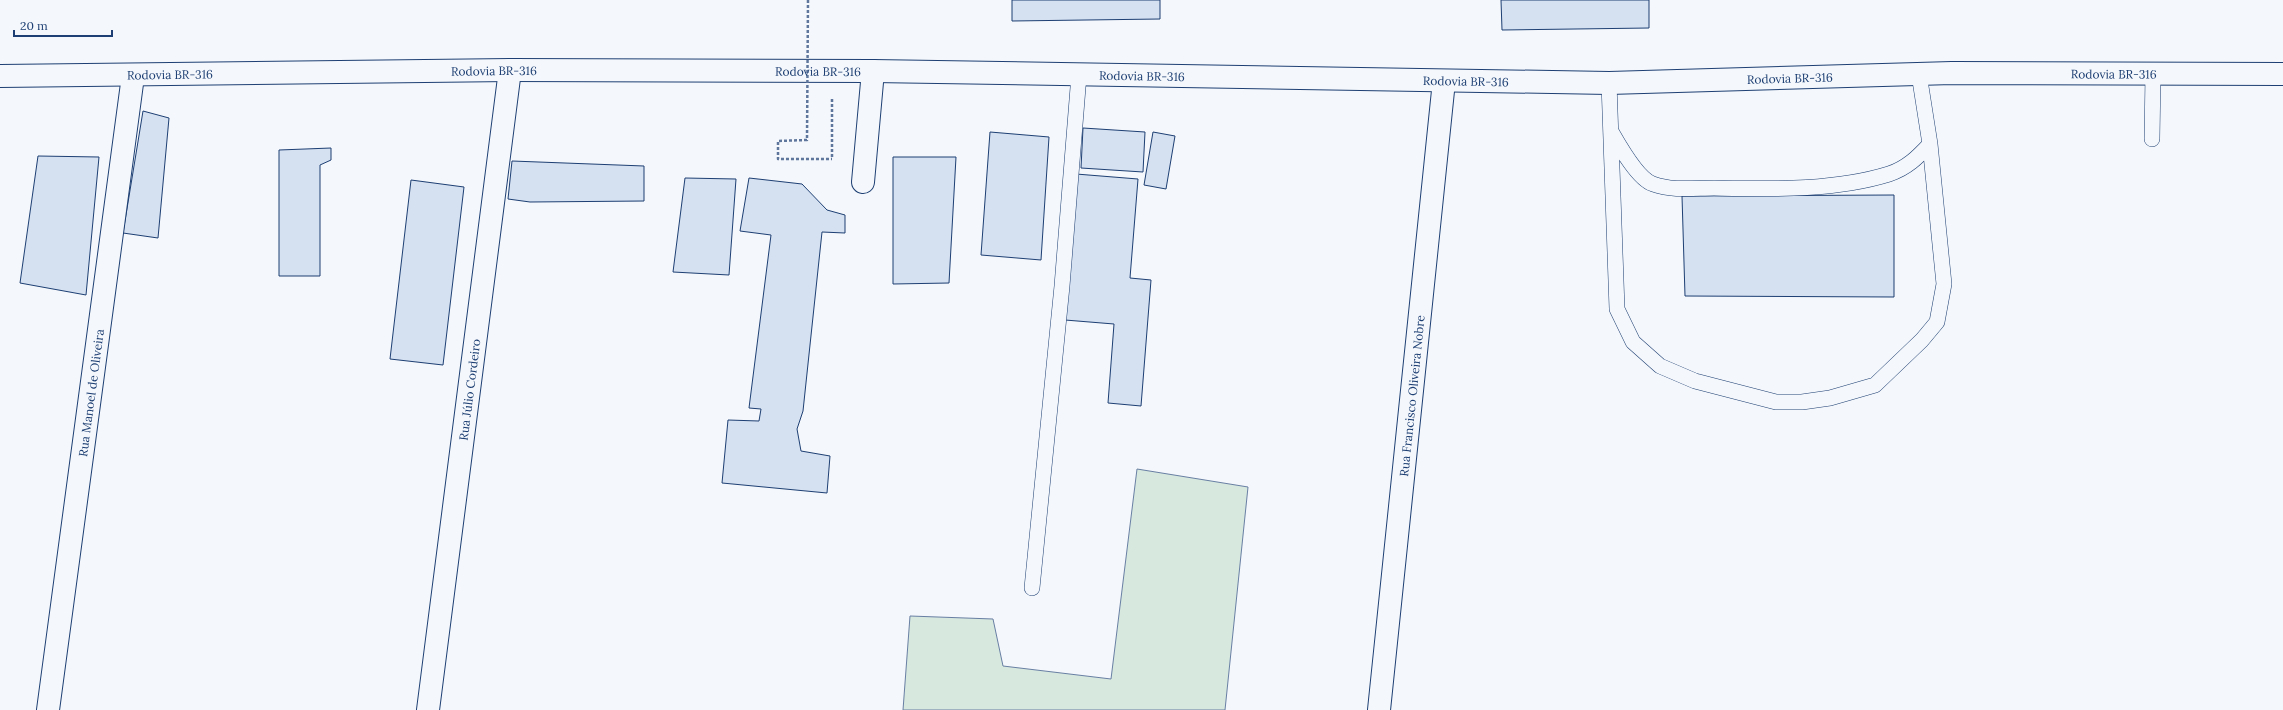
<svg xmlns="http://www.w3.org/2000/svg" width="2283" height="710" viewBox="0 0 2283 710" font-family="Lora,serif">
<style>
.green{fill:#d7e8df;stroke:#687fa3}
.building{fill:#d5e0f0;stroke:#1d3f73}
.lines{fill:none;stroke-linecap:round;stroke-linejoin:round}
.service-casing{stroke:#1d3f73;stroke-width:16}
.minor-casing{stroke:#1d3f73;stroke-width:24}
.trunk-casing{stroke:#1d3f73;stroke-width:24}
.path{stroke:#5e769c;stroke-width:2.5;stroke-dasharray:3 2;stroke-linecap:butt}
.service{stroke:#f4f7fb;stroke-width:15}
.minor{stroke:#f4f7fb;stroke-width:22}
.trunk{stroke:#f4f7fb;stroke-width:22}
.path-bridge{stroke:#5e769c;stroke-width:2.5;stroke-dasharray:3 2;stroke-linecap:butt}
.labels{text-anchor:middle;dominant-baseline:central;stroke-width:3;stroke-linejoin:round;paint-order:stroke}
.street-label{font-size:12px;fill:#1d3f73;stroke:#f4f7fb}
</style>
<rect width="100%" height="100%" fill="#f4f7fb"/>
<path class="green" d="M 1137,469 L 1248,487 L 1225,710 L 903,710 L 910,616 L 993,619 L 1003,666 L 1111,679 Z"/>
<path class="building" d="M 1012,0 L 1160,0 L 1160,19 L 1012,21 Z
M 1501,0 L 1649,0 L 1649,28 L 1502,30 Z
M 143,111 L 169,118 L 158,238 L 123,233 Z
M 1083,128 L 1145,132 L 1143,172 L 1081,168 Z
M 990,132 L 1049,137 L 1041,260 L 981,255 Z
M 1153,132 L 1175,136 L 1166,189 L 1144,185 Z
M 331,148 L 331,160 L 320,165 L 320,276 L 279,276 L 279,150 Z
M 38,156 L 99,157 L 86,295 L 20,283 Z
M 893,157 L 956,157 L 949,283 L 893,284 Z
M 512,161 L 644,166 L 644,201 L 530,202 L 508,199 Z
M 1076,174 L 1138,179 L 1130,278 L 1151,280 L 1141,406 L 1108,403 L 1114,324 L 1065,320 Z
M 685,178 L 736,179 L 729,275 L 673,272 Z
M 749,178 L 802,184 L 827,210 L 845,215 L 845,233 L 822,232 L 803,411 L 797,429 L 801,451 L 830,456 L 827,493 L 722,483 L 728,420 L 759,421 L 761,409 L 749,408 L 771,235 L 740,231 Z
M 411,180 L 464,187 L 443,365 L 390,359 Z
M 1894,195 L 1894,297 L 1685,296 L 1682,196 Z"/>
<g class="lines">
<g class="service-casing">
<path id="service" d="M 1609,83 L 1617,309 L 1633,342 L 1660,366 L 1695,381 L 1776,402 L 1802,402 L 1830,398 L 1875,385 L 1922,340 L 1937,322 L 1944,284 L 1930,144 L 1919,74
M 1612,133 C 1620,147 1638,179 1653,184 C 1672,191 1695,188 1714,188 C 1772,189 1834,191 1889,174 C 1907,168 1918,157 1930,144
M 2152,139 L 2153,74
M 1032,588 L 1062,286 L 1079,75"/>
</g>
<g class="minor-casing">
<g id="minor">
<path d="M 863,182 L 873,71"/>
<path id="s1" d="M 48,710 L 133,76"/>
<path id="s2" d="M 428,710 L 510,70"/>
<path id="s3" d="M 1379,710 L 1444,81"/>
</g>
</g>
<g class="trunk-casing">
<g id="trunk">
<path id="s4" d="M 0,76 L 510,70 L 873,71 L 1609,83 L 1952,73 L 2283,74"/>
</g>
</g>
<path class="path" d="M 832,99 L 832,159"/>
<use href="#service" class="service"/>
<use href="#minor" class="minor"/>
<use href="#trunk" class="trunk"/>
<path class="path-bridge" d="M 808,0 L 807,140 L 778,141 L 778,159 L 832,159"/>
</g>
<g class="labels">
<g class="street-label">
<text stroke="none"><textPath href="#s4" startOffset="494">Rodovia BR-316</textPath></text>
<text stroke="none"><textPath href="#s4" startOffset="818">Rodovia BR-316</textPath></text>
<text stroke="none"><textPath href="#s4" startOffset="2114">Rodovia BR-316</textPath></text>
<text stroke="none"><textPath href="#s4" startOffset="170">Rodovia BR-316</textPath></text>
<text stroke="none"><textPath href="#s4" startOffset="1142">Rodovia BR-316</textPath></text>
<text stroke="none"><textPath href="#s4" startOffset="1790">Rodovia BR-316</textPath></text>
<text stroke="none"><textPath href="#s4" startOffset="1466">Rodovia BR-316</textPath></text>
<text stroke="none"><textPath href="#s2" startOffset="323">Rua Júlio Cordeiro</textPath></text>
<text stroke="none"><textPath href="#s1" startOffset="320">Rua Manoel de Oliveira</textPath></text>
<text stroke="none"><textPath href="#s3" startOffset="316">Rua Francisco Oliveira Nobre</textPath></text>
</g>
</g>
<path d="M14 30v6h98v-6" fill="none" stroke="#1d3f73" stroke-width="2"/>
<text x="20" y="30" font-size="12" fill="#1d3f73" stroke="#f4f7fb" stroke-width="3" paint-order="stroke">20 m</text>
</svg>
